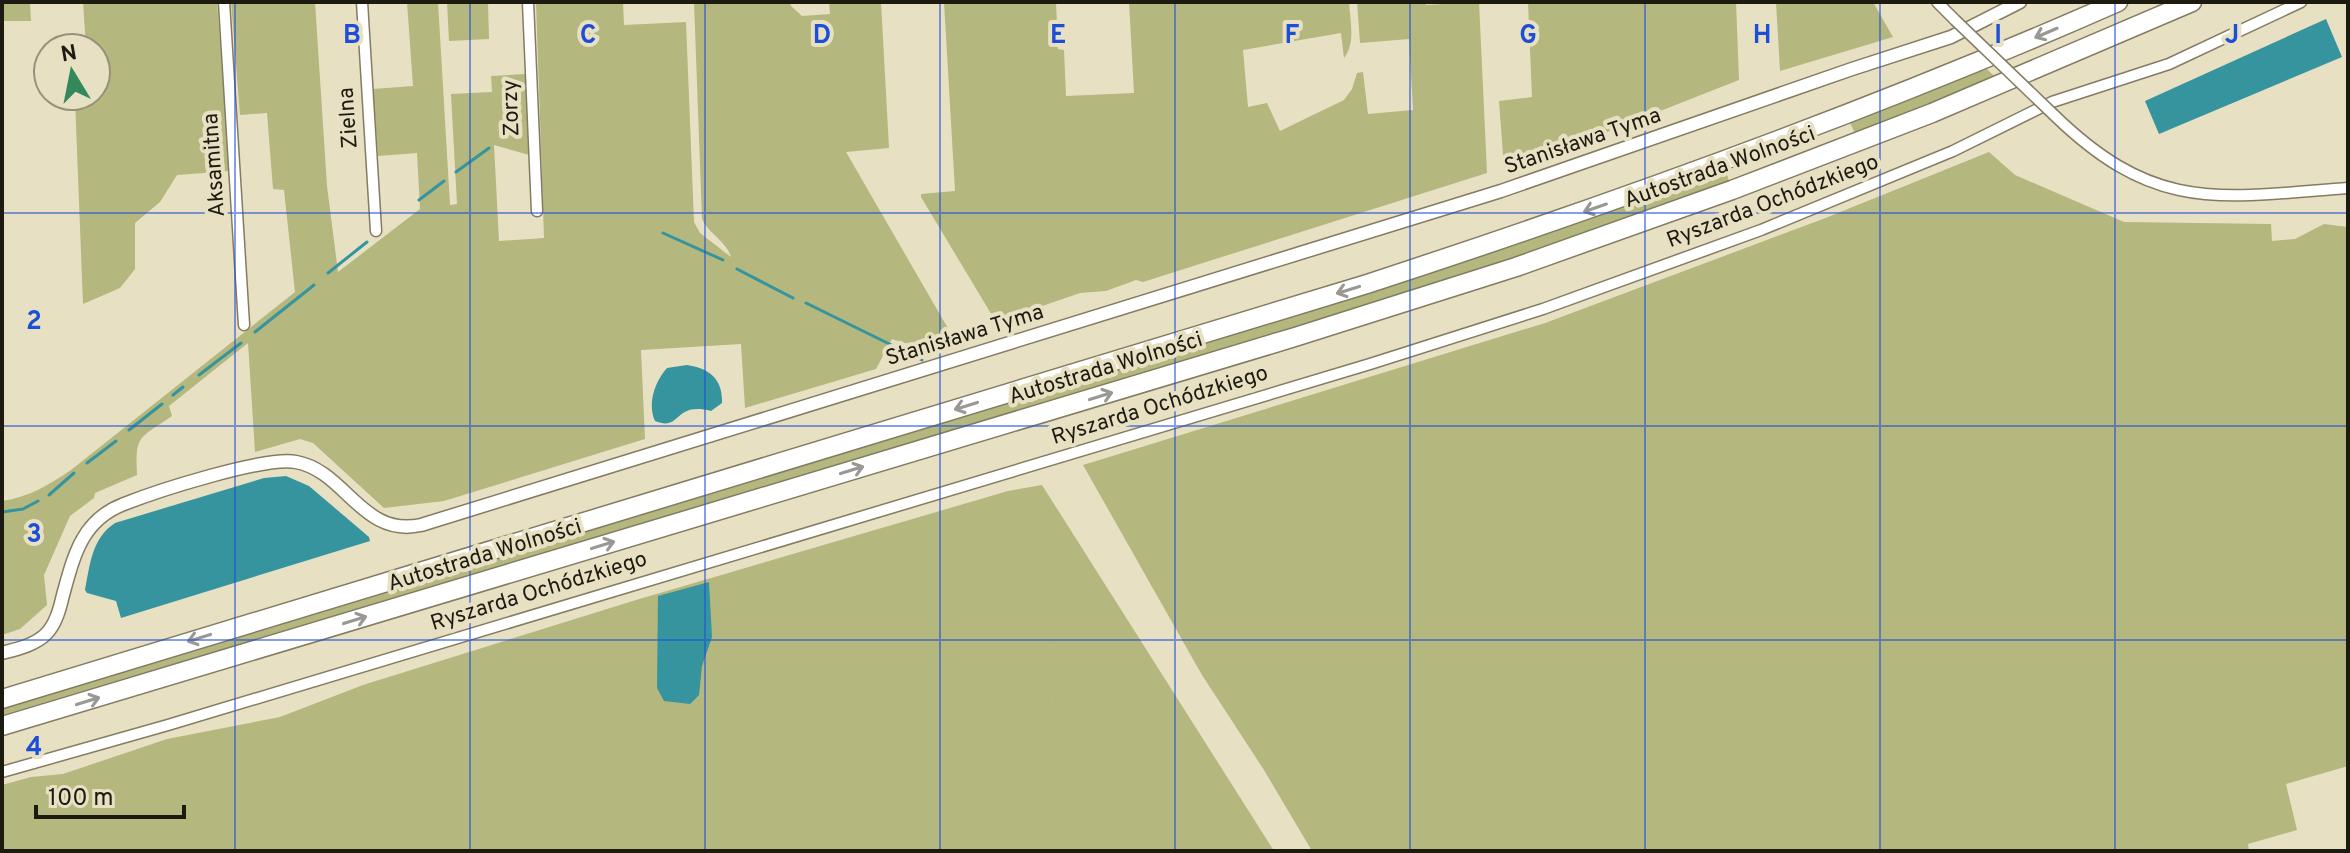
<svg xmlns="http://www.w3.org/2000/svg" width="2350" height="853" viewBox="0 0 2350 853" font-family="Overpass,sans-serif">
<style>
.green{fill:#b4b77e;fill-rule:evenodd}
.water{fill:#36949e}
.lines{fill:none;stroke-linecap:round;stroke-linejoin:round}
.stream{stroke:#36949e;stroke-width:3}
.minor-casing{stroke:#847c62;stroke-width:13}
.tertiary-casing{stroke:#847c62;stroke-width:15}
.motorway-casing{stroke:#847c62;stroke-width:21}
.minor{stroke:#fff;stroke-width:10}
.tertiary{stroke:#fff;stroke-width:12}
.motorway{stroke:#fff;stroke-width:18}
.minor-bridge-casing{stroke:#847c62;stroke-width:13;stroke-linecap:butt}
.minor-bridge{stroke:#fff;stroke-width:10}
.oneway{stroke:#999893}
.grid{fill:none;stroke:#1d4ed8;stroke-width:2;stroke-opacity:0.55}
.labels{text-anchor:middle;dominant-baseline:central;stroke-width:8;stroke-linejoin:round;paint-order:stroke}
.street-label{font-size:22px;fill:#1d1a10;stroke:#e8e0c3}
.grid-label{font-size:26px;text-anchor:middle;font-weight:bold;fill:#1d4ed8;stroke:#e8e0c3;stroke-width:8;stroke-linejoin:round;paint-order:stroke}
</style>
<rect width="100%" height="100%" fill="#e8e0c3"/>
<path class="green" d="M 2,2 L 30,2 L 31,21 L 2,21 Z
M 83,2 L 217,2 L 230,171 L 177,175 L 160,202 L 135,223 L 135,269 L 120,288 L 83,304 L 75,99 L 96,96 L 96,48 L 86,48 Z
M 231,2 L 315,2 L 327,186 L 338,272 L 420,209 L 417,153 L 378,156 L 373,89 L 413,86 L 407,2 L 438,2 L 450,205 L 457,204 L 451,94 L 492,92 L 491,76 L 526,74 L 529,155 L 494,145 L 499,241 L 544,238 L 536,2 L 623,2 L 624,25 L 686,22 L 694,222 L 700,233 L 731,257 C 727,242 709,234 702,219 L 694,2 L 790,2 L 791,6 L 802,16 L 830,14 L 829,2 L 881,2 L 889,148 L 846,152 L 953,337 C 931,344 914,348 892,339 L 876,369 L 745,408 L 741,344 L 641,350 L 645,439 L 444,501 L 384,508 L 313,443 L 300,439 L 255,452 L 248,343 L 169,406 L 172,416 C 139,439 135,434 137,475 L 95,493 L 94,498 L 70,516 L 44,575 L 47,605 L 20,629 L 2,635 L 2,501 C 29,497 49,485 71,470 L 295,292 L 284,190 L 273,189 L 267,113 L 240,115 Z
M 447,2 L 488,2 L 489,39 L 449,41 Z
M 944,2 L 1056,2 L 1058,49 L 1064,50 L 1066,96 L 1134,93 L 1129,2 L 1349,2 C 1350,21 1356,43 1344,58 L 1341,33 L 1243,50 L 1248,107 L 1267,103 L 1280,131 L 1344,100 L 1352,89 L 1357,73 L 1363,72 L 1368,114 L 1413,110 L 1409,39 L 1360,43 L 1357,2 L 1426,2 L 1426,5 L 1479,2 L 1487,173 L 1143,282 L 1136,280 L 1106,291 L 1080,293 L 996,322 L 921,197 L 921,194 L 955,191 Z
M 1528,2 L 1736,2 L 1739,80 L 1574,145 L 1504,168 L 1499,101 L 1532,97 Z
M 1776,2 L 1873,2 L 1893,37 L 1780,71 Z
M 1984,66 L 1997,79 L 1856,136 L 1849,120 Z
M 1989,152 L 2015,175 L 2124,222 L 2271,224 L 2272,241 L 2295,239 L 2324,224 L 2348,227 L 2348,766 L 2286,784 L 2297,830 L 2248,844 L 2249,851 L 1312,851 L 1264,770 L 1202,675 L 1083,465 L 1545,323 L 1823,219 Z
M 1725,168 L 1730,184 L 1473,274 L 460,583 L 245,642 L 2,715 L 2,708 L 243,636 L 458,565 Z
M 1042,485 L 1274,851 L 2,851 L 2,785 L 31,777 L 63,774 L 167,739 L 280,717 L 363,685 L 636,600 L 1008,491 ZM 1046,561 L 1055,748 L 1055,749 Z"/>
<path class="water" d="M 2326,19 L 2342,57 L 2159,134 L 2145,101 Z
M 687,365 C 709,368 723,379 722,403 L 711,411 C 673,401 682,432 655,421 C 647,404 655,381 667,368 Z
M 286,476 L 309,486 L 369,537 L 370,541 L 121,618 L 116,601 L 87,593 L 85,590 C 90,564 92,538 115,523 L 264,478 Z
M 709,582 L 712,637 L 702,666 L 699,695 L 690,704 L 664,701 L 657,688 L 658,596 Z"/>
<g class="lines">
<path class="stream" d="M 456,172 L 489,148
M 419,200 L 444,181
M 663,233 L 723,260
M 737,269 L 793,298
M 328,273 L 367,242
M 806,303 L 922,360
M 255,332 L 314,285
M 199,375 L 241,343
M 173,395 L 183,387
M 129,430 L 162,404
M 87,463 L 116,441
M 49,495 L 74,473
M 2,512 L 23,509 L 38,501"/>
<g class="minor-casing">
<path id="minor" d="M 224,2 L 244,325
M 362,2 L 376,231
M 528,2 L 537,211
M 1937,2 L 1955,20
M 2054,115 C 2155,213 2217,198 2348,188
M 2,772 L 168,725 L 1370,364 L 1543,309 L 1761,230 L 1953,151 L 2052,102 L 2169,64 L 2301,2"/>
</g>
<g class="tertiary-casing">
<path id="tertiary" d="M 2,653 C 17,649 35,645 46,634 C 56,624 60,608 63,595 C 74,555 82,520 124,504 C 157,491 265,456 296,462 C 346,471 362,538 421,525 L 1501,191 L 1852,69 L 1951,37 L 2020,2"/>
</g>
<g class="motorway-casing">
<path id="motorway" d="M 2,699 L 1367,284 C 1621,201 1873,110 2118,2
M 2,726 L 1295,337 L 1516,267 L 1732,190 L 1932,113 L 2192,2"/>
</g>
<use href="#minor" class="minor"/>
<use href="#tertiary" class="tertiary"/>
<use href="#motorway" class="motorway"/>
<g class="minor-bridge-casing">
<path id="minor-bridge" d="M 1955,20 L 2054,115"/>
</g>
<use href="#minor-bridge" class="minor-bridge"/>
</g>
<defs><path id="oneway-shaft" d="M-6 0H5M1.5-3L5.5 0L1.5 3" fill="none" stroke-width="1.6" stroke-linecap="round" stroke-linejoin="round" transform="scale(2)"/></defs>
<g class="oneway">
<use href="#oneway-shaft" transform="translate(2046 33) rotate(157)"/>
<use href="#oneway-shaft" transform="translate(1595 208) rotate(161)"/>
<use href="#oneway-shaft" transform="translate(1348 290) rotate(163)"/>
<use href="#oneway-shaft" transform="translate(1101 396) rotate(-17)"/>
<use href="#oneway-shaft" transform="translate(966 406) rotate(163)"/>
<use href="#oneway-shaft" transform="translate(852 470) rotate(-17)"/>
<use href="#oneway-shaft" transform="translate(603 545) rotate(-17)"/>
<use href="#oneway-shaft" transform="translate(355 620) rotate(-17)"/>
<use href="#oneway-shaft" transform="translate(199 638) rotate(163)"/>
<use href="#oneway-shaft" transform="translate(88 701) rotate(-17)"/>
</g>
<path class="grid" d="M 235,2 L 235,851M 470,2 L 470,851M 705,2 L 705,851M 940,2 L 940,851M 1175,2 L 1175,851M 1410,2 L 1410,851M 1645,2 L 1645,851M 1880,2 L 1880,851M 2115,2 L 2115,851M 2,213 L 2348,213M 2,426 L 2348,426M 2,640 L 2348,640"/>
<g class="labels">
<g class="street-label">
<text transform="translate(512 108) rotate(-92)">Zorzy</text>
<text transform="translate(349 118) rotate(-94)">Zielna</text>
<text transform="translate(1583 142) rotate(-19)">Stanisława Tyma</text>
<text transform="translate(215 165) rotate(-94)">Aksamitna</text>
<text transform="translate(1720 168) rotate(-20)">Autostrada Wolności</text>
<text transform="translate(1773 202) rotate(-21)">Ryszarda Ochódzkiego</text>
<text transform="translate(965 336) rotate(-17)">Stanisława Tyma</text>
<text transform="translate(1106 369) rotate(-17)">Autostrada Wolności</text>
<text transform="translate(1160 406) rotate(-17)">Ryszarda Ochódzkiego</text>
<text transform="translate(485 556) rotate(-17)">Autostrada Wolności</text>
<text transform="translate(539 592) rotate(-17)">Ryszarda Ochódzkiego</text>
</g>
</g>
<g class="grid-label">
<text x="352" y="43">B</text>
<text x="588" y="43">C</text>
<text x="822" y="43">D</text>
<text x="1058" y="43">E</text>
<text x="1292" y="43">F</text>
<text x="1528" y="43">G</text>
<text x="1762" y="43">H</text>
<text x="1998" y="43">I</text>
<text x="2232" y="43">J</text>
<text x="34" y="329">2</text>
<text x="34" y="542">3</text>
<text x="34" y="755">4</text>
</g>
<rect width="2350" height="853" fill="none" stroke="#1d1a10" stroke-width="8"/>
<g transform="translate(72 72) rotate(350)"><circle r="38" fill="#e8e0c3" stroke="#97917b" stroke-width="2"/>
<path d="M0-6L14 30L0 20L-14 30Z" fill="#33895c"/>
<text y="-12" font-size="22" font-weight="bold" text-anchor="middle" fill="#1d1a10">N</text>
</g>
<path d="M36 805v12h148v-12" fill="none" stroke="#1d1a10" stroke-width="4"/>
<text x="48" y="805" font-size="24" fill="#1d1a10" stroke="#e8e0c3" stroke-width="6" paint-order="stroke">100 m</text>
</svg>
